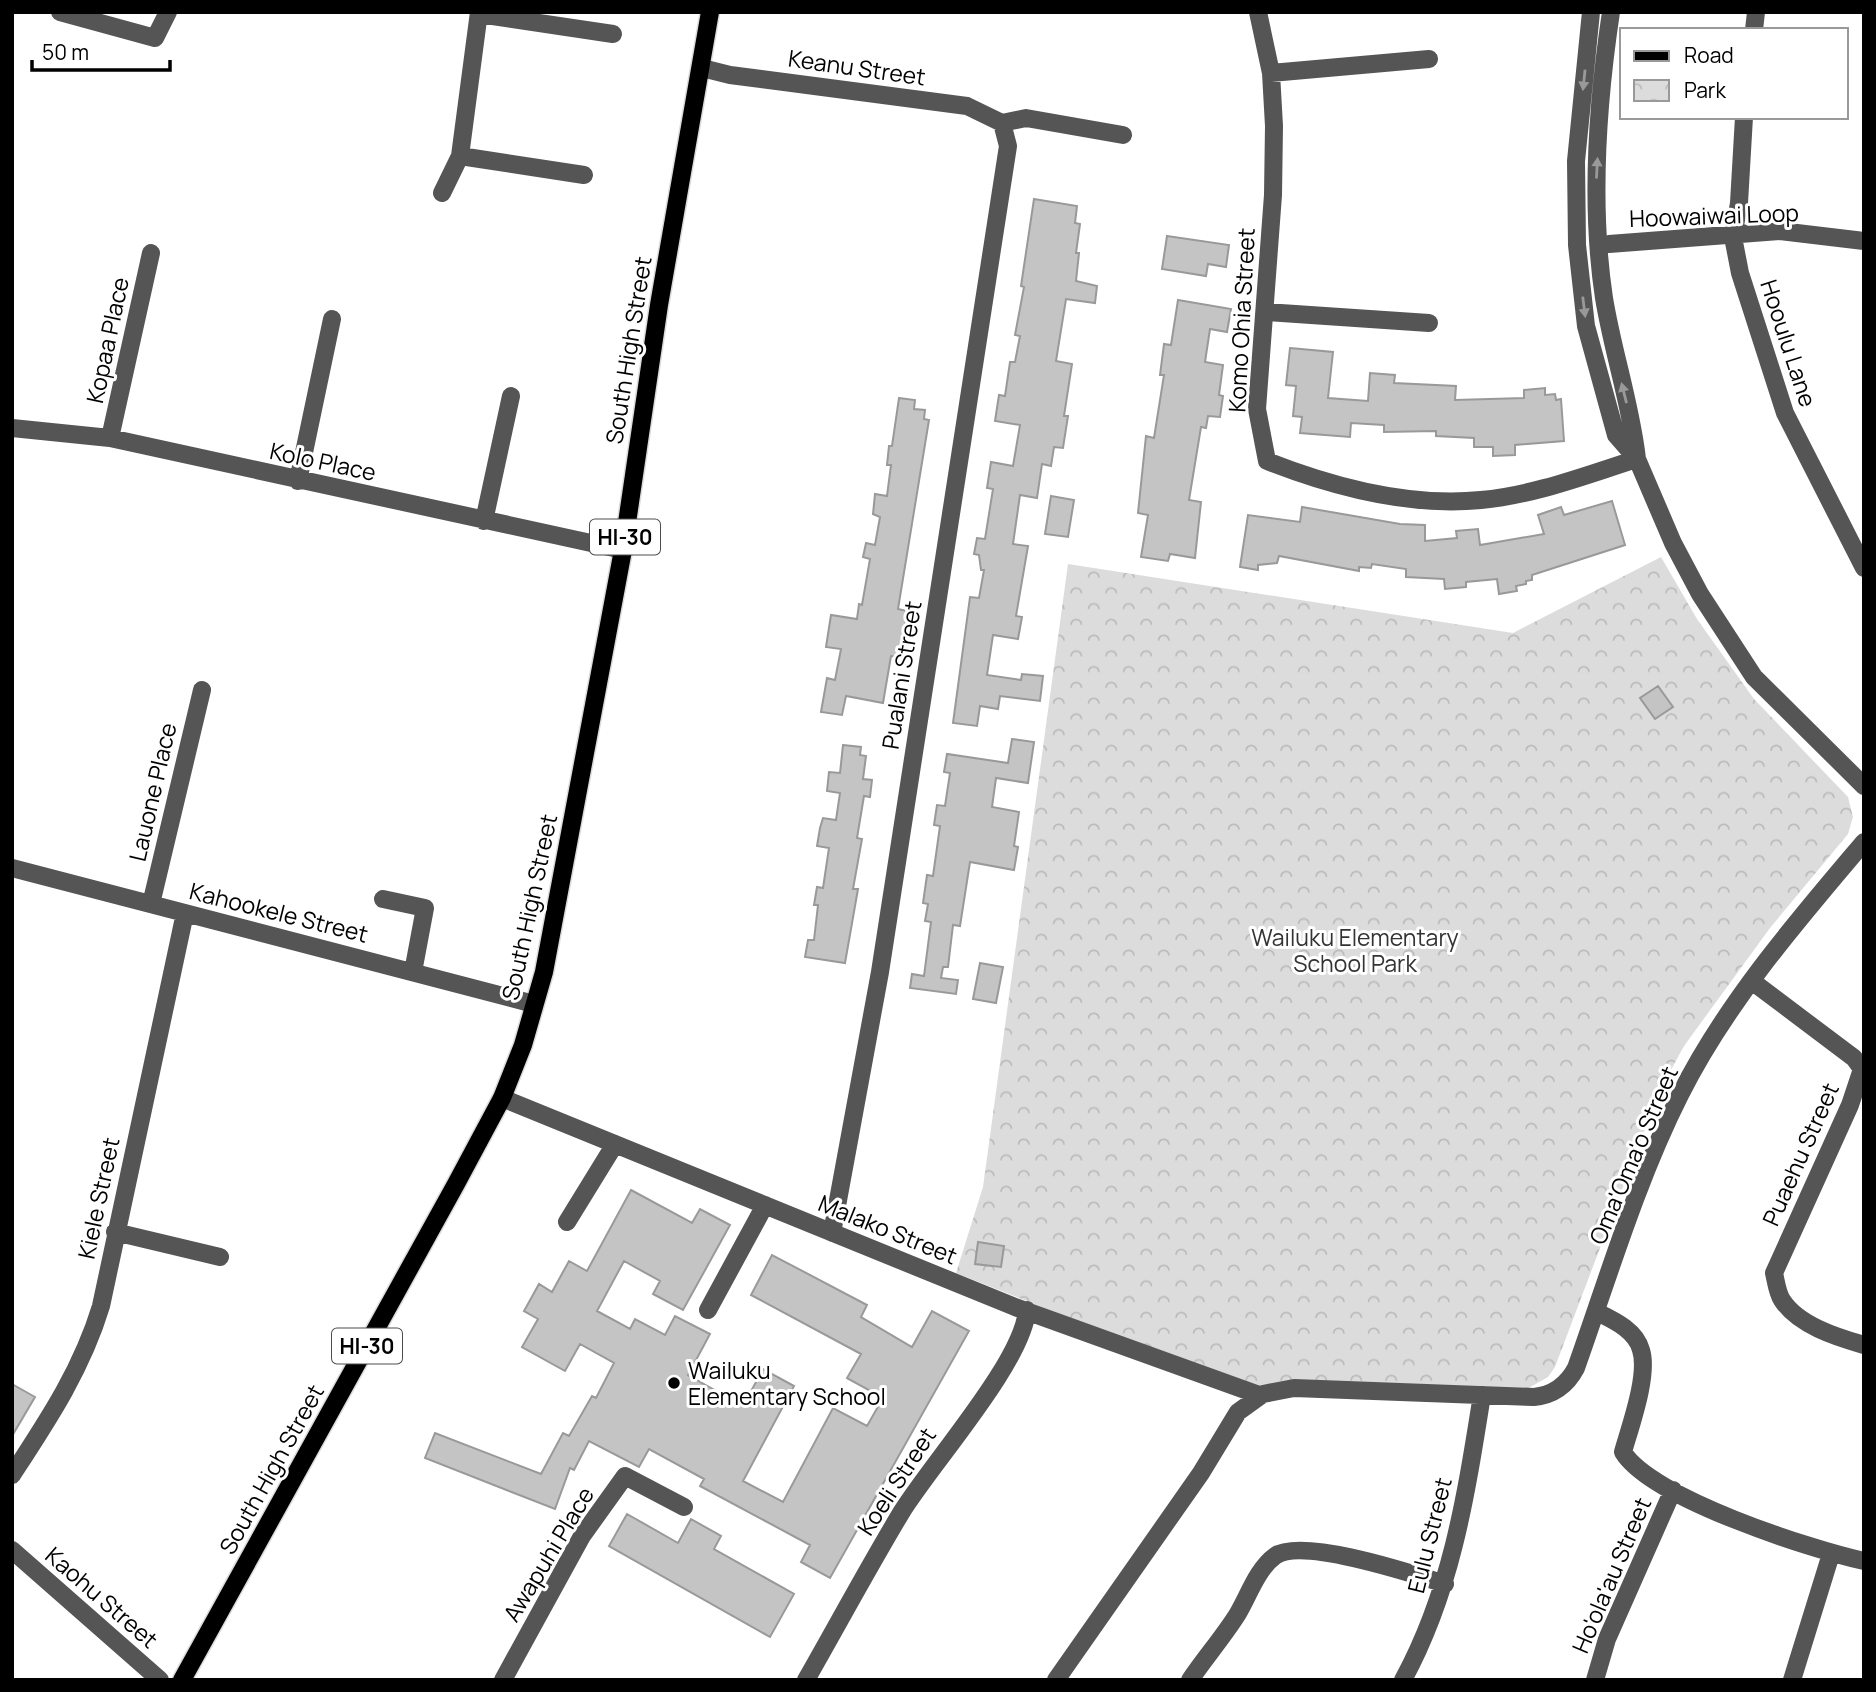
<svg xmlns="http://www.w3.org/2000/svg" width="1876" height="1692" viewBox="0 0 1876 1692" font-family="Manrope,sans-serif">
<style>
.park{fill:url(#park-crowns)}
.building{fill:#c4c4c4;stroke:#999;stroke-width:2}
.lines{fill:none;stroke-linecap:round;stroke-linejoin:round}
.major-casing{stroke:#dbdbdb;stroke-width:21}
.minor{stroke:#555;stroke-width:18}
.major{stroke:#000;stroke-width:18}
.oneway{fill:#999}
.poi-dot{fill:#000;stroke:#fff;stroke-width:2.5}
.labels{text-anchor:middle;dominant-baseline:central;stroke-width:6;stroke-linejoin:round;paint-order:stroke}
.shield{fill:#fff;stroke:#4c4c4c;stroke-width:2}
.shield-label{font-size:21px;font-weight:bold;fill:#000}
.street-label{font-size:23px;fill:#000;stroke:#fff}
.park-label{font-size:23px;fill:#333;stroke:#fff}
.poi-label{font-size:23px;fill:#000;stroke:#fff;text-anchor:start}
</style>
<defs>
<pattern id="park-crowns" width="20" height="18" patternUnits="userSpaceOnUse" patternTransform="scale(1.75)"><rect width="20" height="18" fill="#dcdcdc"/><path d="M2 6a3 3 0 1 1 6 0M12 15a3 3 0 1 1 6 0" fill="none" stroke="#bbb"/></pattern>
</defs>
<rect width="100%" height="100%" fill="#fff"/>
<path class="park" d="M 1661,557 L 1697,619 L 1754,699 L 1848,797 L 1853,817 L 1848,834 L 1770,928 L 1684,1046 L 1659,1092 L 1555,1367 L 1548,1377 L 1525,1390 L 1251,1390 L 956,1273 L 983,1187 L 1068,564 L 1513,633 Z"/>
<path class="building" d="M 1034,199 L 1077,206 L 1075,223 L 1080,224 L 1076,253 L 1079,253 L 1076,281 L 1097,286 L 1095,303 L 1066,299 L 1056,361 L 1072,364 L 1064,416 L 1068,416 L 1063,448 L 1054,447 L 1051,466 L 1042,464 L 1037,498 L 1020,495 L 1013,544 L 1028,546 L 1016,616 L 1022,617 L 1018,639 L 993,635 L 987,675 L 1021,680 L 1022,674 L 1043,676 L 1040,701 L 1000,696 L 998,709 L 980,706 L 977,726 L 953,723 L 970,597 L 979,598 L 984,570 L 981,570 L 979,555 L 974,554 L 977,538 L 985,539 L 993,489 L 987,488 L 991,462 L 1013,466 L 1020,425 L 995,421 L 999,395 L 1005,396 L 1010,362 L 1015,362 L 1020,336 L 1015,335 L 1024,287 L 1021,286 Z
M 1167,236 L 1229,245 L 1226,267 L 1208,264 L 1206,276 L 1162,269 Z
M 1178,300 L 1231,309 L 1227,332 L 1210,329 L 1205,362 L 1223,365 L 1219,395 L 1223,396 L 1220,417 L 1208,416 L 1206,428 L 1201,427 L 1189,500 L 1201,502 L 1195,558 L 1170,554 L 1168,561 L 1141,557 L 1148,515 L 1138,513 L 1146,436 L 1154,438 L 1164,375 L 1160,375 L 1164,344 L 1171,345 Z
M 1290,348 L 1333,352 L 1328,398 L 1368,401 L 1370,373 L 1395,375 L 1394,383 L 1456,386 L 1455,400 L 1524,398 L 1524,390 L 1545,388 L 1545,395 L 1555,394 L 1556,400 L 1561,399 L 1564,441 L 1515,445 L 1515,455 L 1493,456 L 1493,447 L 1474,447 L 1474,438 L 1436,436 L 1436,431 L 1384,432 L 1384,425 L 1351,423 L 1350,437 L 1300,433 L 1302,417 L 1293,416 L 1296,386 L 1286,385 Z
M 899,398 L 915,400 L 914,409 L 925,410 L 924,419 L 929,420 L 898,609 L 907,611 L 901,657 L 891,656 L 883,703 L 846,696 L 842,715 L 821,712 L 827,678 L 835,680 L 841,649 L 826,647 L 831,615 L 857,619 L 859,604 L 862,605 L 870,559 L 863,557 L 866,543 L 875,545 L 880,517 L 873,514 L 875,494 L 887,496 L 891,465 L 887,465 L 889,446 L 892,446 Z
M 1051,496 L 1074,500 L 1068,537 L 1045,534 Z
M 1612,501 L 1625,545 L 1532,575 L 1532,580 L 1526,581 L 1526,584 L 1516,586 L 1517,591 L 1499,594 L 1497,579 L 1466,582 L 1466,587 L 1445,589 L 1444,579 L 1406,577 L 1406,569 L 1372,564 L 1371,568 L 1359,567 L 1359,571 L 1279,556 L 1277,563 L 1258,565 L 1258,570 L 1240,567 L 1248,515 L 1300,522 L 1302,507 L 1400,524 L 1425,525 L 1425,541 L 1457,538 L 1456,531 L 1478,529 L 1480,545 L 1544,534 L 1538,515 L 1561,507 L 1564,515 Z
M 1658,686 L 1673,707 L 1655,719 L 1640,698 Z
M 1012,739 L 1034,742 L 1028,783 L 996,778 L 992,807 L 1019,812 L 1014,846 L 1018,847 L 1014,870 L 970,862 L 960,926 L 953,925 L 948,967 L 943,967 L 941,978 L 958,980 L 956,994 L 910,988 L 912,974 L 924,976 L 931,922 L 925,921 L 928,904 L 923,903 L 927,875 L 933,876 L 940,826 L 934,825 L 937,805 L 945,806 L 950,773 L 944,772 L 947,754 L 1008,763 Z
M 843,745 L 861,747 L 860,755 L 866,756 L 863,779 L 872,780 L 870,797 L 864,796 L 857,838 L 862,839 L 853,889 L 858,889 L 845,963 L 805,957 L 808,940 L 814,940 L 818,905 L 814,905 L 817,887 L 823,888 L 829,848 L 817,846 L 820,828 L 823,818 L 836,820 L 840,793 L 827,791 L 829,772 L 840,773 Z
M 980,963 L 1003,967 L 996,1003 L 973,999 Z
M 631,1190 L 692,1223 L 700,1209 L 730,1225 L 683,1310 L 653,1294 L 660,1281 L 624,1261 L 597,1311 L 630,1329 L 635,1319 L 665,1335 L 675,1316 L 710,1334 L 688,1375 L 743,1406 L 763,1369 L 794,1386 L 743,1481 L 783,1502 L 833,1408 L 867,1426 L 883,1398 L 847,1378 L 861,1354 L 751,1295 L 772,1255 L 867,1305 L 861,1317 L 912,1347 L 932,1311 L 969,1331 L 830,1578 L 801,1562 L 810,1545 L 700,1486 L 704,1479 L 649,1449 L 639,1467 L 589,1441 L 574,1470 L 570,1468 L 555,1509 L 425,1458 L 435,1433 L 541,1474 L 563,1433 L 569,1436 L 592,1396 L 596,1398 L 614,1363 L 580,1344 L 565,1371 L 522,1347 L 538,1319 L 524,1311 L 539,1284 L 552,1292 L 569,1261 L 587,1271 Z
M 978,1242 L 1004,1246 L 1001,1267 L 975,1264 Z
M 12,1384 L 35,1397 L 12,1436 Z
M 627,1514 L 678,1543 L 691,1519 L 721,1536 L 714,1549 L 794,1594 L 770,1637 L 609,1546 Z"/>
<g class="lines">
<g class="major-casing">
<path id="major" d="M 182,1680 L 456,1184 L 502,1098 L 523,1045 L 544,972 L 623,550 L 659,305 L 710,12"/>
</g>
<path class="minor" d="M 60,12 L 155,38 L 168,12
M 1258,12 L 1271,73 L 1274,126 L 1273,195 L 1257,409 L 1267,461 C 1333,487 1409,507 1481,500 C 1535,495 1586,475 1637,459
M 1591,12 L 1576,161 L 1577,245 L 1586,326 L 1616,435 L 1637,459 L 1673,543 L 1700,594 L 1754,677 L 1864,786
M 1611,12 C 1597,105 1590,205 1604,298 C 1613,353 1631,405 1637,459
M 479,14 L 613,34
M 1754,30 L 1756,12
M 702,68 L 730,75 L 967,106 L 1002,123
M 1271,73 L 1429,59
M 1744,117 L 1739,203 L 1733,237 L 1740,273 L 1785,413 L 1864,568
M 1002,123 L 1026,118 L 1123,135
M 460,156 L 584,175
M 442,193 L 460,156 L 479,12
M 1609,244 L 1780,231 L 1864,241
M 1265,312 L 1429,323
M 12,428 L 110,438 L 623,550
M 110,438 L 151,253
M 298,481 L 332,319
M 484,521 L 511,396
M 12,868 L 534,1004
M 383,899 L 425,908 L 413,972
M 151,904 L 202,690
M 1753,982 L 1854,1058 L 1862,1069 L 1850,1105 L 1774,1273 C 1776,1281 1777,1292 1782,1300 C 1798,1325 1836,1337 1864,1345
M 502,1098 L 1015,1307 L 1259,1395
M 567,1222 L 615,1144
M 115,1232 L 220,1257
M 832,1233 L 880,972 L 1008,146 L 1002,123
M 708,1310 L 765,1205
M 1597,1312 C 1613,1320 1636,1330 1641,1350 C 1649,1375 1630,1427 1623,1452 C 1651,1498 1810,1549 1864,1561
M 12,1475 C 48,1420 82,1369 101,1306 L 185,913
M 12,1550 L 160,1680
M 503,1680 L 582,1536 L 625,1476 L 684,1507
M 806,1680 C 838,1624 868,1568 901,1513 C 931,1464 1023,1362 1027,1310
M 1056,1680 L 1201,1473 L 1238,1412 L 1263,1394 L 1294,1388 L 1534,1397 C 1554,1395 1567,1385 1576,1368 C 1608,1278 1637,1180 1680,1095 C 1726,1003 1797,921 1864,842
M 1190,1680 C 1205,1658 1223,1637 1237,1615 C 1248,1597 1257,1569 1275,1556 C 1302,1537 1413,1574 1445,1584
M 1403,1680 C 1452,1590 1466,1495 1482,1395
M 1595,1680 L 1607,1639 L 1673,1490
M 1792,1680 L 1831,1554"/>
<use href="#major" class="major"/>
</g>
<defs><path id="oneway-solid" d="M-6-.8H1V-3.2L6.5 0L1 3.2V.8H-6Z" transform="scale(1.75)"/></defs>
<g class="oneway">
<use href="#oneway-solid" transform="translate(1584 80) rotate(96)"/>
<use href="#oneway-solid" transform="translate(1597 168) rotate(-87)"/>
<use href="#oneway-solid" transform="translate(1584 307) rotate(83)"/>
<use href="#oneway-solid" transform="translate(1624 393) rotate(-104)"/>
</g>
<circle class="poi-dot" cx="674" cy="1383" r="7"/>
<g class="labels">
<g class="shield">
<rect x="590" y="519.5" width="70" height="35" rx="5"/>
<rect x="332" y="1328.5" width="70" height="35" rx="5"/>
</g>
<g class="shield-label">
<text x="625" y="537">HI-30</text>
<text x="367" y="1346">HI-30</text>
</g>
<g class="street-label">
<text transform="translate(857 67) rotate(8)">Keanu Street</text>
<text transform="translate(1714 215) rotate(-2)">Hoowaiwai Loop</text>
<text transform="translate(1241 320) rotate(-87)">Komo Ohia Street</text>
<text transform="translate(107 340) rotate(-78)">Kopaa Place</text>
<text transform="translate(1789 343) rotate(72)">Hooulu Lane</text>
<text transform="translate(628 350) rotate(-81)">South High Street</text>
<text transform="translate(323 461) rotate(12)">Kolo Place</text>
<text transform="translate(901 675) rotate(-81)">Pualani Street</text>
<text transform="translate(152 792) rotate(-77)">Lauone Place</text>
<text transform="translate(529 907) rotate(-78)">South High Street</text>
<text transform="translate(279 912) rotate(14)">Kahookele Street</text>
<text transform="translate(1800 1154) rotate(-66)">Puaehu Street</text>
<text transform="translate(1633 1155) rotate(-67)">Oma'Oma'o Street</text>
<text transform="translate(98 1198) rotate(-78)">Kiele Street</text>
<text transform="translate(888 1229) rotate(22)">Malako Street</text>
<text transform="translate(271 1469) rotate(-61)">South High Street</text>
<text transform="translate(896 1481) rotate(-57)">Koeli Street</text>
<text transform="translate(1429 1535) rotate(-76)">Eulu Street</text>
<text transform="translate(548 1554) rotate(-59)">Awapuhi Place</text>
<text transform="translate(1611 1575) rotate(-67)">Ho'ola'au Street</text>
<text transform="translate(102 1597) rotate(41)">Kaohu Street</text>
</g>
<g class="park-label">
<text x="1355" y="937">Wailuku Elementary<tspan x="1355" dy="26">School Park</tspan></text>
</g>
<g class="poi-label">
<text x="688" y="1370">Wailuku<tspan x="688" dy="26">Elementary School</tspan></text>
</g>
</g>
<rect width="1876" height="1692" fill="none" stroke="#000000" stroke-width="28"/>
<rect x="1620" y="28" width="228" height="91" fill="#ffffff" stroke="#999999" stroke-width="2"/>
<rect x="1634" y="51" width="35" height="10" fill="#000000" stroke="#999999" stroke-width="2"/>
<text x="1684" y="63" font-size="21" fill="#000000">Road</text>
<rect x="1634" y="80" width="35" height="21" fill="url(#park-crowns)" stroke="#999999" stroke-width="2"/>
<text x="1684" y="98" font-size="21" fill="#000000">Park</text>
<path d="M32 60v10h138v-10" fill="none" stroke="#000000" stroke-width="3.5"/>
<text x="42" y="60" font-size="21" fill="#000000" stroke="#ffffff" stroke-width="5" paint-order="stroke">50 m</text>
</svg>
